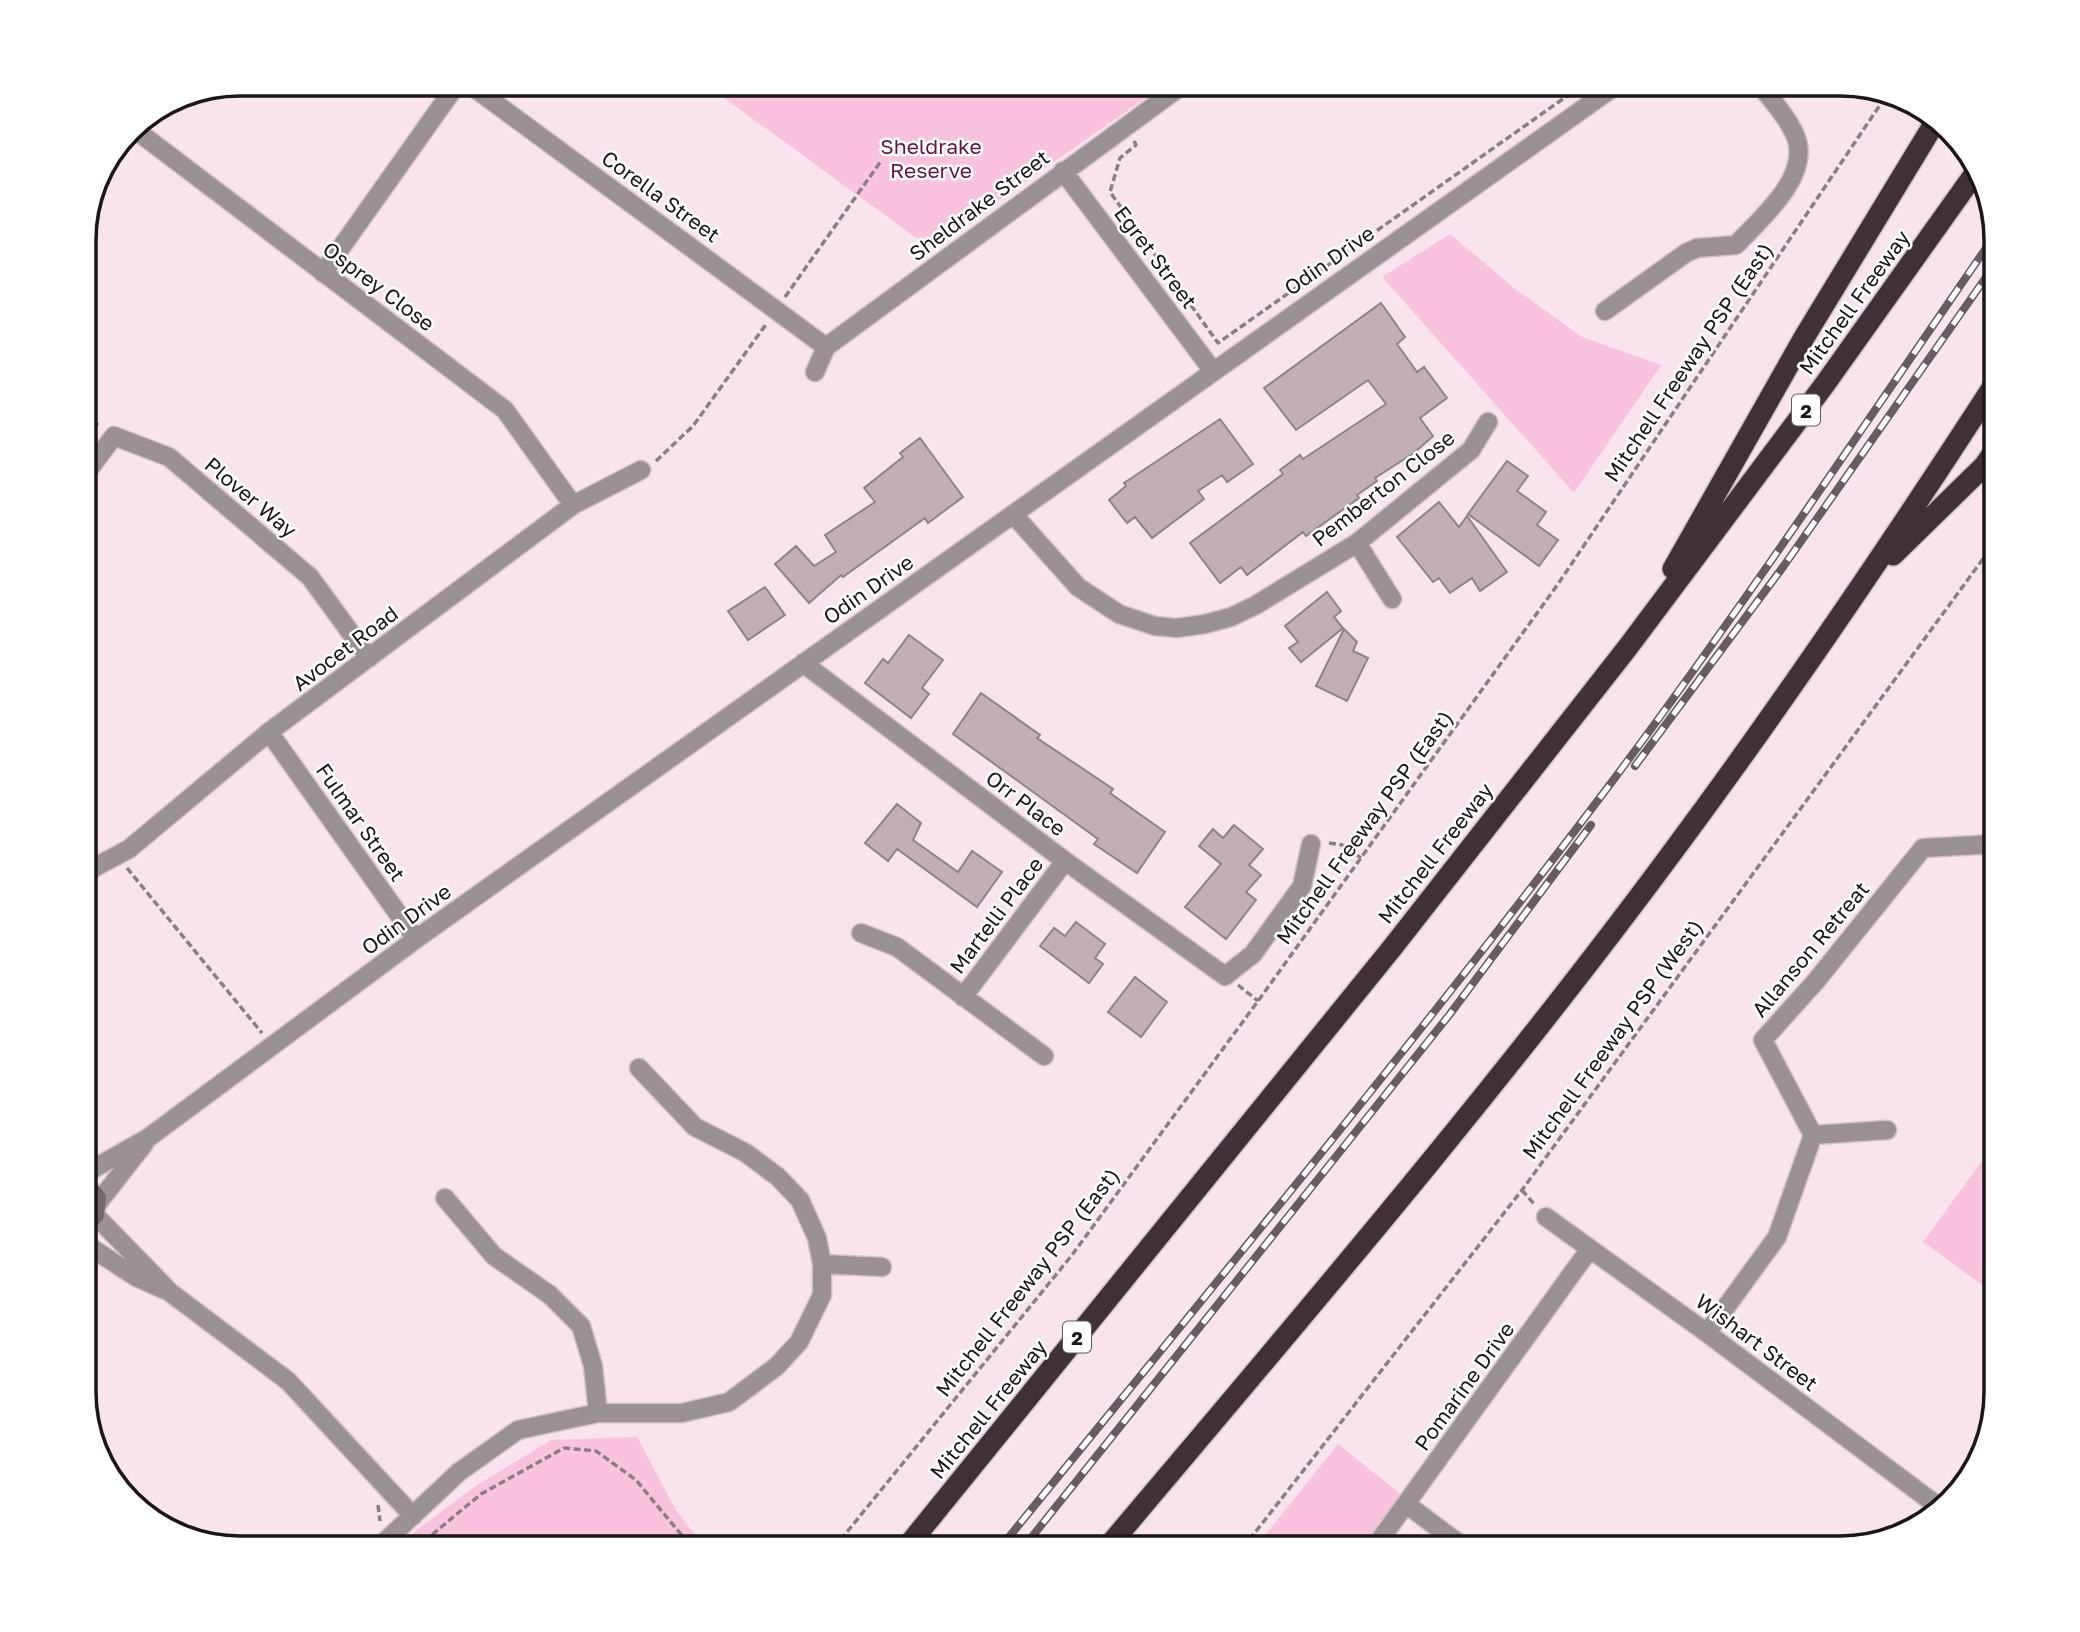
<svg xmlns="http://www.w3.org/2000/svg" width="2080" height="1632" viewBox="0 0 2080 1632" font-family="'Golos Text',sans-serif">
<style>
.green{fill:#fac3dd}
.building{fill:#c1afb7;stroke:#928289;stroke-width:2}
.lines{fill:none;stroke-linecap:round;stroke-linejoin:round}
.minor-casing{stroke:#d0bfc6;stroke-width:21}
.secondary-casing{stroke:#d0bfc6;stroke-width:21}
.motorway-casing{stroke:#d0bfc6;stroke-width:24}
.path{stroke:#8b7e84;stroke-width:3.5;stroke-dasharray:7 3.5;stroke-linecap:butt}
.minor{stroke:#999194;stroke-width:18}
.secondary{stroke:#72676c;stroke-width:18}
.motorway{stroke:#3f3138;stroke-width:21}
.rail-casing{stroke:#665c61;stroke-width:8}
.rail{stroke:#fff;stroke-width:5;stroke-dasharray:16;stroke-linecap:butt}
.labels{text-anchor:middle;dominant-baseline:central;stroke-width:5;stroke-linejoin:round;paint-order:stroke}
.shield{fill:#fff;stroke:#605c5e;stroke-width:2}
.shield-label{font-size:19px;font-weight:bold;fill:#1c1619}
.park-label{font-size:21px;fill:#661445;stroke:#fff}
.street-label{font-size:21px;fill:#1c1619;stroke:#fff}
.rim{fill:none;stroke:#1c1619;stroke-width:3.5}
</style>
<rect width="100%" height="100%" fill="#f7e4ec"/>
<path class="green" d="M 705,84 L 1166,84 L 930,248 Z
M 1450,234 L 1514,288 L 1582,337 L 1661,365 L 1574,493 L 1382,277 Z
M 1996,1142 L 1996,1295 L 1923,1242 Z
M 637,1437 L 676,1510 L 705,1548 L 401,1548 L 414,1532 L 474,1487 L 551,1440 Z
M 1338,1444 L 1402,1495 L 1360,1548 L 1255,1548 Z"/>
<path class="building" d="M 1381,303 L 1405,337 L 1397,344 L 1417,372 L 1424,367 L 1447,398 L 1420,418 L 1433,436 L 1414,453 L 1375,478 L 1377,481 L 1357,495 L 1359,498 L 1306,536 L 1303,532 L 1247,575 L 1241,567 L 1220,583 L 1190,543 L 1283,474 L 1280,470 L 1300,455 L 1303,459 L 1386,404 L 1368,380 L 1296,430 L 1264,388 Z
M 1220,419 L 1253,464 L 1227,482 L 1222,475 L 1198,491 L 1204,499 L 1152,538 L 1135,517 L 1127,523 L 1109,500 L 1126,486 L 1124,483 Z
M 920,438 L 963,497 L 928,523 L 925,518 L 843,577 L 841,575 L 809,603 L 775,564 L 796,546 L 814,566 L 836,552 L 825,535 L 875,502 L 864,488 L 903,457 L 900,453 Z
M 1507,461 L 1528,476 L 1517,491 L 1546,512 L 1537,525 L 1558,540 L 1539,566 L 1468,514 Z
M 1439,502 L 1459,527 L 1467,516 L 1507,572 L 1480,591 L 1472,578 L 1450,593 L 1439,578 L 1433,582 L 1397,537 Z
M 765,587 L 785,615 L 748,640 L 728,611 Z
M 1327,592 L 1341,611 L 1334,617 L 1343,628 L 1301,662 L 1289,648 L 1298,642 L 1285,626 Z
M 1344,629 L 1357,642 L 1353,651 L 1368,658 L 1347,701 L 1316,686 Z
M 909,635 L 943,660 L 922,688 L 929,694 L 911,718 L 865,683 L 883,659 L 888,663 Z
M 981,693 L 1040,735 L 1037,738 L 1113,789 L 1110,793 L 1165,832 L 1137,873 L 1094,844 L 1098,839 L 953,734 Z
M 897,804 L 921,823 L 913,840 L 958,872 L 972,851 L 1002,872 L 977,907 L 897,849 L 888,861 L 865,843 Z
M 1234,825 L 1263,849 L 1249,865 L 1261,875 L 1246,892 L 1256,900 L 1226,939 L 1185,907 L 1221,864 L 1199,846 L 1213,829 L 1223,838 Z
M 1076,922 L 1105,944 L 1095,958 L 1103,964 L 1089,983 L 1040,946 L 1054,928 L 1065,936 Z
M 1135,977 L 1167,1002 L 1141,1037 L 1108,1012 Z"/>
<g class="lines">
<g class="minor-casing">
<path id="minor" d="M 469,84 L 826,347
M 133,128 L 505,410 L 573,505
M 1063,171 L 1213,371
M 323,273 L 457,84
M 1605,311 L 1686,253 L 1697,248 L 1736,245 C 1760,219 1811,177 1796,137 C 1788,118 1772,100 1759,84
M 815,372 L 826,347 L 1184,84
M 84,476 L 114,436 L 169,457 L 310,577 L 369,658
M 1013,514 L 1078,587 L 1119,614 L 1155,626 L 1177,628 L 1205,624 L 1231,617 L 1256,605 L 1357,543 L 1471,450 L 1488,422
M 1357,543 L 1392,599
M 803,663 L 1065,861 L 1225,976 L 1253,954 L 1302,886 L 1311,844
M 269,732 L 416,939
M 84,873 L 129,849 L 269,732 L 573,505 L 641,470
M 861,933 L 897,947 L 1044,1056
M 963,997 L 1065,861
M 1813,1135 L 1887,1130
M 84,1174 L 148,1138 L 416,939 L 1618,84
M 445,1198 L 494,1256 L 550,1295 L 581,1326 L 593,1366 L 598,1413
M 97,1204 L 144,1144
M 95,1215 L 171,1293 L 288,1381 L 413,1516
M 1546,1217 L 1707,1333 L 1939,1507
M 84,1243 L 136,1277 L 165,1290
M 822,1264 L 882,1267
M 1707,1333 L 1777,1237 L 1813,1135 L 1763,1040 L 1816,981 L 1923,848 L 1996,844
M 1406,1504 L 1465,1548
M 378,1548 L 459,1472 L 518,1430 L 598,1413 L 682,1413 L 729,1402 L 777,1366 L 799,1342 L 822,1295 L 822,1264 L 817,1238 L 800,1200 L 778,1177 L 746,1153 L 695,1127 L 639,1068
M 1374,1548 L 1589,1250"/>
</g>
<g class="secondary-casing">
<path id="secondary" d="M 84,1224 L 95,1215 L 97,1198 L 84,1183"/>
</g>
<g class="motorway-casing">
<path id="motorway" d="M 1893,555 L 1984,466 L 1996,449
M 1673,569 L 1805,336 L 1937,119
M 906,1548 L 1392,948 L 1628,647 L 1825,384 L 1978,169
M 1107,1548 C 1300,1319 1496,1091 1674,850 C 1787,698 1893,541 1996,382"/>
</g>
<path class="path" d="M 1134,141 L 1136,145 L 1120,158 L 1110,192 L 1218,343 L 1584,84
M 785,297 L 881,161
M 84,415 L 101,427
M 656,461 L 693,426 L 767,323
M 1329,843 L 1342,845 L 1361,858
M 127,868 L 262,1033
M 1238,985 L 1258,1001
M 1522,1190 L 1534,1204
M 378,1505 L 380,1521
M 416,1548 L 481,1494 L 564,1448 L 596,1451 L 636,1480 L 684,1538 L 685,1548
M 834,1548 L 1072,1255 L 1258,1001 L 1558,584 L 1884,99
M 1243,1548 L 1522,1190 L 1996,541"/>
<use href="#minor" class="minor"/>
<use href="#secondary" class="secondary"/>
<use href="#motorway" class="motorway"/>
<g class="rail-casing">
<path id="rail" d="M 1635,766 L 1783,567 L 1996,263
M 1000,1548 C 1204,1297 1410,1049 1605,791 C 1741,610 1867,421 1995,235
M 1023,1548 L 1450,1014 L 1591,825"/>
</g>
<use href="#rail" class="rail"/>
</g>
<g class="labels">
<g class="shield">
<rect x="1792" y="394.5" width="28" height="31" rx="5"/>
<rect x="1063" y="1321.5" width="28" height="31" rx="5"/>
</g>
<g class="shield-label">
<text x="1806" y="410">2</text>
<text x="1077" y="1337">2</text>
</g>
<g class="park-label">
<text x="931" y="146">Sheldrake<tspan x="931" dy="24">Reserve</tspan></text>
</g>
<g class="street-label">
<text transform="translate(661 196) rotate(36)">Corella Street</text>
<text transform="translate(979 205) rotate(-37)">Sheldrake Street</text>
<text transform="translate(1156 257) rotate(53)">Egret Street</text>
<text transform="translate(1329 260) rotate(-35)">Odin Drive</text>
<text transform="translate(379 286) rotate(37)">Osprey Close</text>
<text transform="translate(1854 302) rotate(-54)">Mitchell Freeway</text>
<text transform="translate(1688 362) rotate(-56)">Mitchell Freeway PSP (East)</text>
<text transform="translate(1383 488) rotate(-38)">Pemberton Close</text>
<text transform="translate(251 497) rotate(40)">Plover Way</text>
<text transform="translate(868 589) rotate(-35)">Odin Drive</text>
<text transform="translate(345 648) rotate(-37)">Avocet Road</text>
<text transform="translate(1026 803) rotate(37)">Orr Place</text>
<text transform="translate(361 822) rotate(55)">Fulmar Street</text>
<text transform="translate(1364 827) rotate(-54)">Mitchell Freeway PSP (East)</text>
<text transform="translate(1435 853) rotate(-52)">Mitchell Freeway</text>
<text transform="translate(996 915) rotate(-53)">Martelli Place</text>
<text transform="translate(406 919) rotate(-36)">Odin Drive</text>
<text transform="translate(1810 949) rotate(-50)">Allanson Retreat</text>
<text transform="translate(1612 1039) rotate(-54)">Mitchell Freeway PSP (West)</text>
<text transform="translate(1027 1282) rotate(-52)">Mitchell Freeway PSP (East)</text>
<text transform="translate(1757 1342) rotate(37)">Wishart Street</text>
<text transform="translate(1464 1386) rotate(-54)">Pomarine Drive</text>
<text transform="translate(988 1409) rotate(-51)">Mitchell Freeway</text>
</g>
</g>
<path d="M0 0H2080V1632H0ZM240 96H1840A144 144 0 0 1 1984 240V1392A144 144 0 0 1 1840 1536H240A144 144 0 0 1 96 1392V240A144 144 0 0 1 240 96Z" fill="#fff" fill-rule="evenodd"/>
<path class="rim" d="M240 96H1840A144 144 0 0 1 1984 240V1392A144 144 0 0 1 1840 1536H240A144 144 0 0 1 96 1392V240A144 144 0 0 1 240 96Z"/>
</svg>
